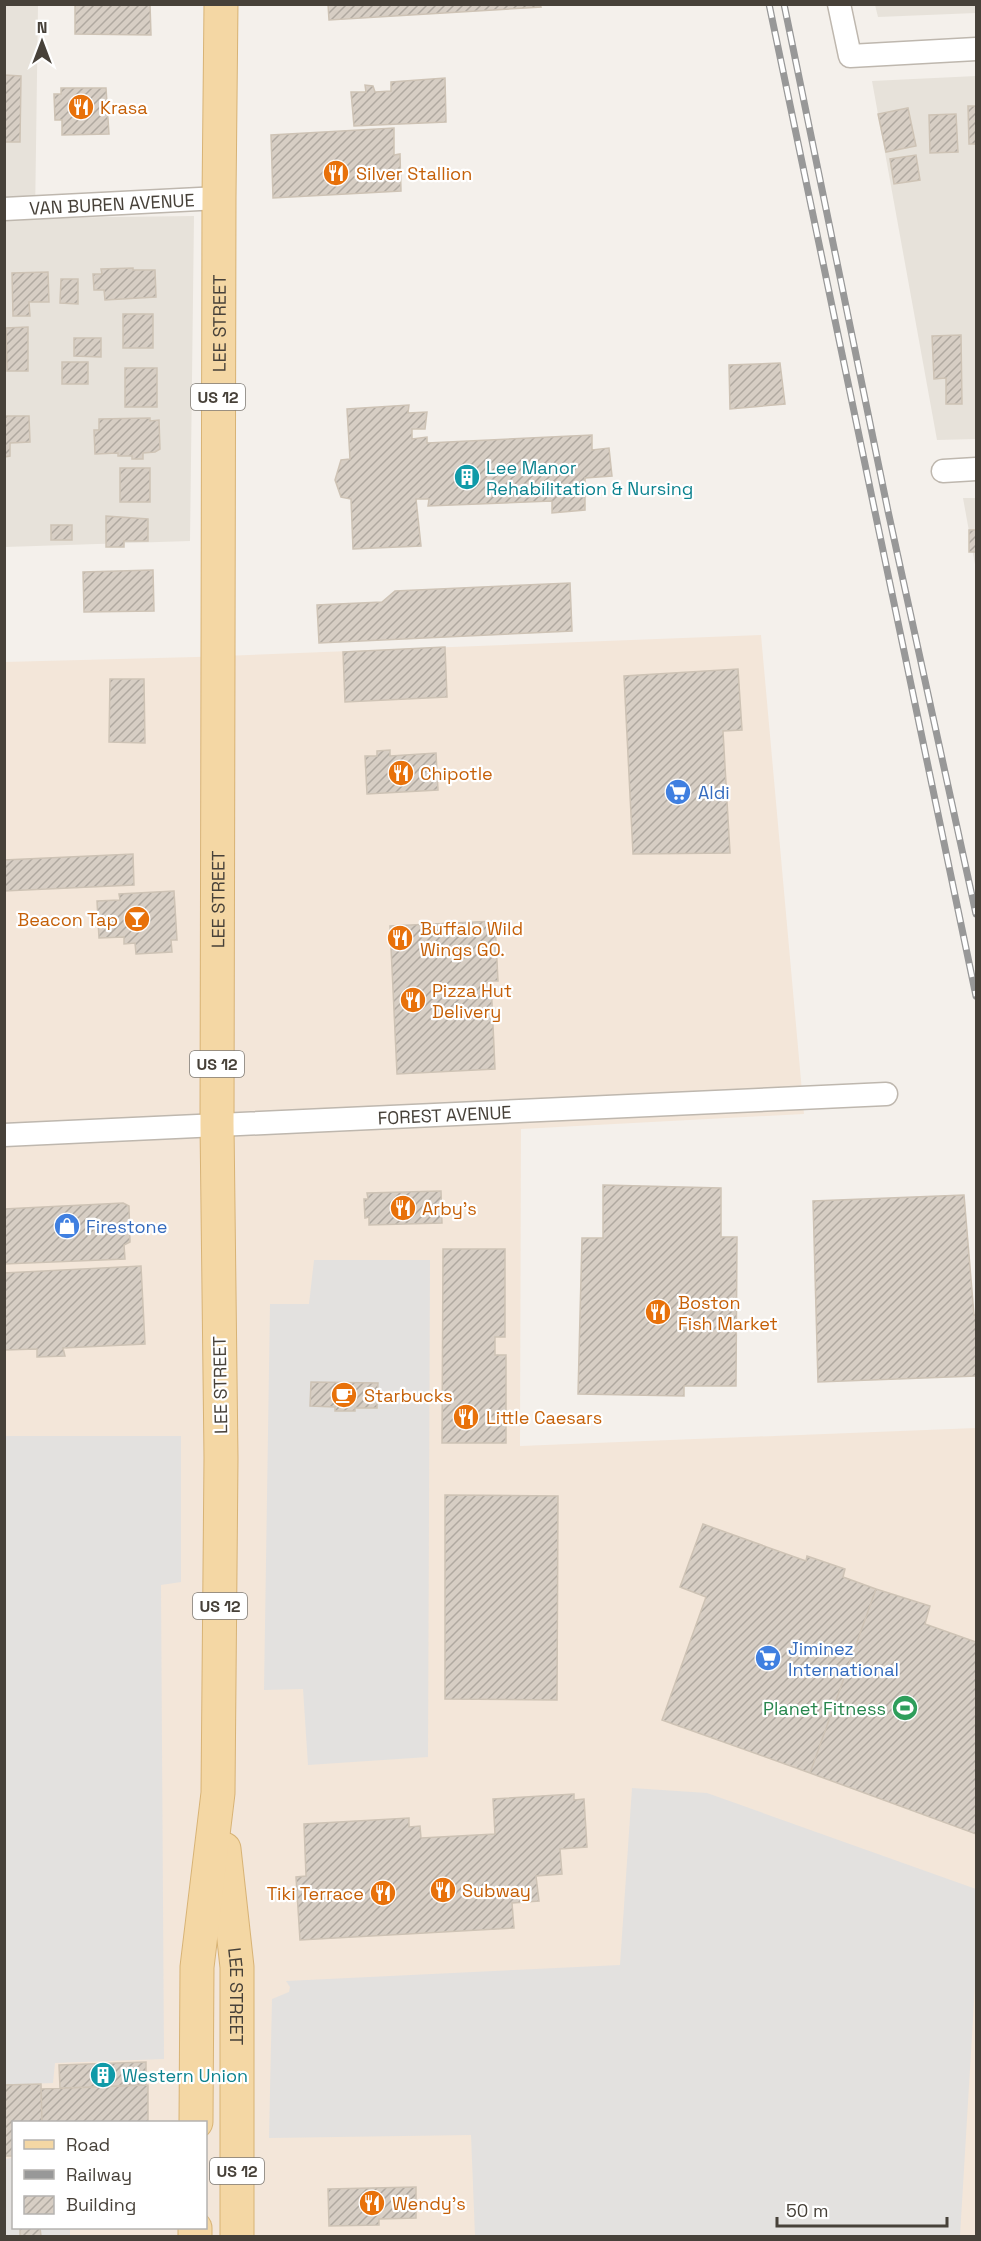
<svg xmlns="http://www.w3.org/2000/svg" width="981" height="2241" viewBox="0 0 981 2241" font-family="'Space Grotesk',sans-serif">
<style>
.residential{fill:#e7e2da}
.commercial{fill:#f3e6d9;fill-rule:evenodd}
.parking{fill:#e3e1df}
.building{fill:url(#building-hatch);stroke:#cec3b5;stroke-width:1.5}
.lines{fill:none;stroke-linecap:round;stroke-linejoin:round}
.minor-casing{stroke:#beb7ae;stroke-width:25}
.primary-casing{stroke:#d8b375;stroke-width:35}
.minor{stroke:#fff;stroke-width:22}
.primary{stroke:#f4d7a4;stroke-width:33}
.rail-casing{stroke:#989898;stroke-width:7}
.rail{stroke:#fff;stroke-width:4.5;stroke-dasharray:14;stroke-linecap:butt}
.labels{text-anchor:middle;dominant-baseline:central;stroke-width:4.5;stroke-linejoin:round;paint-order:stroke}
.shield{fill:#fff;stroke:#7e7a74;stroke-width:1.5}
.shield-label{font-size:16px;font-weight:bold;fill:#474139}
.food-label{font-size:18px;fill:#c56008;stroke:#fff;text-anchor:start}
.street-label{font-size:18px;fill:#474139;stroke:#fff}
.culture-label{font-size:18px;fill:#0d838f;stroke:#fff;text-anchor:start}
.shop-label{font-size:18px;fill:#366cbe;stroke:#fff;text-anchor:start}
.leisure-label{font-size:18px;fill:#27864d;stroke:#fff;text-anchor:end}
</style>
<defs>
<pattern id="building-hatch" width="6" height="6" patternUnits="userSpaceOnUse" patternTransform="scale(1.5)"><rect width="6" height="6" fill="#d7cec4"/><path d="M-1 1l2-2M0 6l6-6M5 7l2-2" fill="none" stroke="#b0a9a0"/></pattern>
</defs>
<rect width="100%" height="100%" fill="#f4f0eb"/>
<path class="residential" d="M 4,5 L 38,5 L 35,218 L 194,216 L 190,541 L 5,547 Z
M 875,5 L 976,5 L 976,13 L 878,17 Z
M 976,76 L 976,439 L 937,440 L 872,81 Z
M 963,498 L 976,498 L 976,570 Z"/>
<path class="commercial" d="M 761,635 L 804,1114 L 521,1129 L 520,1446 L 976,1428 L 976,2236 L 5,2236 L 4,662 L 196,657 ZM 14,2122 L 206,2122 L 206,2228 L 14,2228 Z"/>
<path class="parking" d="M 314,1260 L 430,1260 L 428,1757 L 308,1765 L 303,1689 L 264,1690 L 270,1304 L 309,1304 Z
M 4,1436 L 181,1436 L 181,1582 L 161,1585 L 164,2059 L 55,2063 L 53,2083 L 5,2085 Z
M 632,1788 L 707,1793 L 976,1889 L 976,1969 L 960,2236 L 475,2236 L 471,2135 L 269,2138 L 272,1999 L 289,1992 L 290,1987 L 286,1981 L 620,1965 Z
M 13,2158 L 14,2228 L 70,2228 L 70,2236 L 5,2236 L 5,2159 Z"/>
<path class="building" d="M 75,4 L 150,4 L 151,35 L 75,34 Z
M 328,4 L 540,4 L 541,7 L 329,20 Z
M 4,75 L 21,76 L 20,142 L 4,142 Z
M 445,78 L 446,122 L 354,126 L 351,92 L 366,92 L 365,85 L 373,86 L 375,92 L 391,91 L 391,82 Z
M 61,88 L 106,88 L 109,134 L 62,135 L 62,120 L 55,120 L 54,94 L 61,94 Z
M 968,106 L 976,106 L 976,144 L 969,144 Z
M 908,108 L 916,146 L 886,152 L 878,114 Z
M 956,114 L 958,152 L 930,153 L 929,115 Z
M 394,128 L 394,155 L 400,154 L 401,191 L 273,198 L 271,135 Z
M 916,155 L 920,180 L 894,184 L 890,159 Z
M 133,268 L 133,270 L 155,270 L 156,297 L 105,300 L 104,290 L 94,290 L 93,274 L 102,274 L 101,269 Z
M 48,272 L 49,302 L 29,302 L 30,316 L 13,316 L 12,273 Z
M 61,279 L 78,279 L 78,304 L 60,303 Z
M 123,314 L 153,314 L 153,348 L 123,348 Z
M 28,327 L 28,371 L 7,371 L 6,328 Z
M 961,335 L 962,404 L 946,404 L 946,378 L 934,379 L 932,336 Z
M 74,338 L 101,338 L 101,357 L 74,356 Z
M 62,362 L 88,362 L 88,384 L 62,384 Z
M 780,363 L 785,404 L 730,409 L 729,365 Z
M 125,368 L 157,368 L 157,407 L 125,407 Z
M 409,405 L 408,413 L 427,412 L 425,429 L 412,429 L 412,439 L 427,437 L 427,443 L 592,435 L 592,450 L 609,448 L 612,476 L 585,478 L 585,510 L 552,513 L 552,501 L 428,506 L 429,499 L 416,499 L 421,546 L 353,549 L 351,499 L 341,497 L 335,480 L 341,460 L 350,459 L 347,409 Z
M 4,416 L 29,416 L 30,442 L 10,443 L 10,456 L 4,457 Z
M 150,418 L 150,421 L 159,420 L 160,449 L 155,452 L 143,453 L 143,459 L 132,459 L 132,456 L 118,456 L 118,453 L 95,454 L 94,430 L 99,430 L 99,419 Z
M 120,468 L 150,468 L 150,502 L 120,502 Z
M 106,516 L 148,519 L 148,541 L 124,541 L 124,547 L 106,547 Z
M 51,525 L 72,525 L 72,540 L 51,540 Z
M 969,530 L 976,530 L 976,552 L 969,552 Z
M 153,570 L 154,611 L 84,612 L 83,572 Z
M 570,583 L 572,631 L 319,643 L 317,605 L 382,602 L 395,591 Z
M 445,647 L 447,697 L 345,702 L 343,652 Z
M 738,669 L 742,730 L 723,731 L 730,853 L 633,854 L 624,676 Z
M 110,679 L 144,679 L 145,743 L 109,742 Z
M 390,750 L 390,756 L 436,753 L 438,790 L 367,794 L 365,756 L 377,756 L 377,751 Z
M 133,854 L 134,885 L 4,891 L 4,860 Z
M 174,891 L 177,940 L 171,940 L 172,952 L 136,954 L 135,943 L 124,944 L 124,937 L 99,938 L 97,901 L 120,900 L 119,894 Z
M 495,921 L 498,981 L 491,981 L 495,1069 L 397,1074 L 390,926 Z
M 603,1185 L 721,1188 L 721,1237 L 737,1237 L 736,1386 L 684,1386 L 684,1396 L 578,1394 L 582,1238 L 603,1238 Z
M 441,1191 L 442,1223 L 369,1225 L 369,1217 L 365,1218 L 364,1199 L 368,1199 L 367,1193 Z
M 964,1195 L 974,1315 L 976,1315 L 976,1376 L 818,1382 L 813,1201 Z
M 123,1203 L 129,1206 L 130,1242 L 124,1245 L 125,1259 L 4,1264 L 4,1209 Z
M 443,1249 L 505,1249 L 505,1337 L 495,1337 L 495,1355 L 506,1355 L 506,1443 L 442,1443 Z
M 141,1266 L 145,1344 L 63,1348 L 65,1356 L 37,1357 L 37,1349 L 4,1350 L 4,1273 Z
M 311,1382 L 378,1383 L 377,1408 L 355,1408 L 355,1411 L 335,1411 L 335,1407 L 310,1406 Z
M 445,1495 L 558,1496 L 557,1700 L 445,1699 Z
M 703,1524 L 806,1561 L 807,1556 L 845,1569 L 843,1577 L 876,1589 L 810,1773 L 662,1720 L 706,1597 L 680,1587 Z
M 876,1589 L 930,1606 L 925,1624 L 976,1642 L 976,1834 L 810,1773 Z
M 574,1794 L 574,1800 L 584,1799 L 587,1847 L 560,1849 L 562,1874 L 536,1876 L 539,1901 L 512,1903 L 514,1928 L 300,1940 L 296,1877 L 306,1876 L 304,1824 L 409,1818 L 409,1827 L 420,1826 L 421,1838 L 495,1834 L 493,1799 Z
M 146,2062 L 146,2085 L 60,2088 L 59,2065 Z
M 41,2084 L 42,2122 L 14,2122 L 14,2156 L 4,2156 L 4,2085 Z
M 148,2085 L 148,2122 L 42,2122 L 41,2089 Z
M 416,2187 L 416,2218 L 379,2219 L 379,2225 L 329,2226 L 328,2189 Z
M 20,2228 L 40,2228 L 41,2236 L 20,2236 Z"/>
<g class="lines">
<g class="minor-casing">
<g id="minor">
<path d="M 839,4 L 850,56 L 976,49"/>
<path id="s1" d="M 4,209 L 219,198"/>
<path d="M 943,471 L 976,469"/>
<path id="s2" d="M 4,1135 L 886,1094"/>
</g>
</g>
<g class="primary-casing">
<g id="primary">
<path id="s3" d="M 224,1849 L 237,1967 L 237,2236"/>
<path id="s4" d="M 196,2122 L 197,1967 L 218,1793 L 221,1458 L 217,1124 L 219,198 L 221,4"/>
<path d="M 195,2236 L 195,2228"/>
</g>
</g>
<use href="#minor" class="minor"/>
<use href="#primary" class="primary"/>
<g class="rail-casing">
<path id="rail" d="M 769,4 L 976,996
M 784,4 L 888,511 L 976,914"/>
</g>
<use href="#rail" class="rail"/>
</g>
<defs>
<g id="restaurant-disc" transform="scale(1.35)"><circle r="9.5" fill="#e8710a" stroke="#fff"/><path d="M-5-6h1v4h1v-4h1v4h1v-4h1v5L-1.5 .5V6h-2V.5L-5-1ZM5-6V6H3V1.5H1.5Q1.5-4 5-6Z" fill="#fff"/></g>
<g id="building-disc" transform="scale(1.35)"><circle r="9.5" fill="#0f9aa8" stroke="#fff"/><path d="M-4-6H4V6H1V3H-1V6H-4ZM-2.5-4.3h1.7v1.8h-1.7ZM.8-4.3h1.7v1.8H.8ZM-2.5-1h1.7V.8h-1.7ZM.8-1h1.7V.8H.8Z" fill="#fff"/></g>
<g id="supermarket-disc" transform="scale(1.35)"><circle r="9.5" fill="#3f7fe0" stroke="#fff"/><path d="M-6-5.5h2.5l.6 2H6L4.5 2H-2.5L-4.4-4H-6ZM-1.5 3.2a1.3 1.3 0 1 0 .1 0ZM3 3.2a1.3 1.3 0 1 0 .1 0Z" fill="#fff"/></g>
<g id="bar-disc" transform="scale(1.35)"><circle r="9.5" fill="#e8710a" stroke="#fff"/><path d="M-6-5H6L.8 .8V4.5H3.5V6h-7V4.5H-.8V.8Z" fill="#fff"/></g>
<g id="shop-disc" transform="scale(1.35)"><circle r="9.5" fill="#3f7fe0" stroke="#fff"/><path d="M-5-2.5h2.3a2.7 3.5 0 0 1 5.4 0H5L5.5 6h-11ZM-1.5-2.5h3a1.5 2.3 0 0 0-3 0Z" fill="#fff"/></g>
<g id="cafe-disc" transform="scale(1.35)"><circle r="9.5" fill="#e8710a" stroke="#fff"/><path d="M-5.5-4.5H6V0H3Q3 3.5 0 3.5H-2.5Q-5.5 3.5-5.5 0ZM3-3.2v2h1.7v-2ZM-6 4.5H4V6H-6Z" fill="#fff"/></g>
<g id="stadium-disc" transform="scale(1.35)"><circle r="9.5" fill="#2e9e5b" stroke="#fff"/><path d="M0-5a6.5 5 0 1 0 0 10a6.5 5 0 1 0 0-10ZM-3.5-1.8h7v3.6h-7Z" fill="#fff"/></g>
</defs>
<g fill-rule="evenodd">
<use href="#restaurant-disc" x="81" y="107"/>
<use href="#restaurant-disc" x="336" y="173"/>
<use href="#building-disc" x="467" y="477"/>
<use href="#restaurant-disc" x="401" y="773"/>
<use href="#supermarket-disc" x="678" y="792"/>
<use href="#bar-disc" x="137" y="919"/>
<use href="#restaurant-disc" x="400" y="938"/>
<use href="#restaurant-disc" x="413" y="1000"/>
<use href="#restaurant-disc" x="403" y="1208"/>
<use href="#shop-disc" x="67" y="1226"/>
<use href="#restaurant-disc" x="658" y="1312"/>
<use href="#cafe-disc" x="344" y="1395"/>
<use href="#restaurant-disc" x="466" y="1417"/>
<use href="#supermarket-disc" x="768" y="1658"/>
<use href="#stadium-disc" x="905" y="1708"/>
<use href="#restaurant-disc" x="443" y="1890"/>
<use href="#restaurant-disc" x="383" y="1893"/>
<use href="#building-disc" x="103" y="2075"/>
<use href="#restaurant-disc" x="372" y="2203"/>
</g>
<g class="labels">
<g class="shield">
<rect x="191" y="384" width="54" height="26" rx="4.5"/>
<rect x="190" y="1051" width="54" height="26" rx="4.5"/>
<rect x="193" y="1593" width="54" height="26" rx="4.5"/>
<rect x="210" y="2158" width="54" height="26" rx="4.5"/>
</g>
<g class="shield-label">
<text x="218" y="397">US 12</text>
<text x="217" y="1064">US 12</text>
<text x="220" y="1606">US 12</text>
<text x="237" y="2171">US 12</text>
</g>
<g class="food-label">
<text x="100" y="107">Krasa</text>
<text x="356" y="173">Silver Stallion</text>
<text x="420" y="773">Chipotle</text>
<text x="118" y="919" text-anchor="end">Beacon Tap</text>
<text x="420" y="928">Buffalo Wild<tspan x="420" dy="21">Wings GO.</tspan></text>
<text x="432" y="990">Pizza Hut<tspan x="432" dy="21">Delivery</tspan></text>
<text x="422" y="1208">Arby's</text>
<text x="678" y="1302">Boston<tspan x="678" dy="21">Fish Market</tspan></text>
<text x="364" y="1395">Starbucks</text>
<text x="486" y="1417">Little Caesars</text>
<text x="462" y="1890">Subway</text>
<text x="364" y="1893" text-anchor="end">Tiki Terrace</text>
<text x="392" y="2203">Wendy's</text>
</g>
<g class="street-label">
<text stroke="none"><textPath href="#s1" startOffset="108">VAN BUREN AVENUE</textPath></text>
<text stroke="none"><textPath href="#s4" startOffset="1800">LEE STREET</textPath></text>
<text stroke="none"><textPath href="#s4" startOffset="1224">LEE STREET</textPath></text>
<text stroke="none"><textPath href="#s2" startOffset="441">FOREST AVENUE</textPath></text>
<text transform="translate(220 1385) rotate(-91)">LEE STREET</text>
<text stroke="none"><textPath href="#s3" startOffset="148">LEE STREET</textPath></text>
</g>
<g class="culture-label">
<text x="486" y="467">Lee Manor<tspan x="486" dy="21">Rehabilitation &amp; Nursing</tspan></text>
<text x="122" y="2075">Western Union</text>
</g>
<g class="shop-label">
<text x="698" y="792">Aldi</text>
<text x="86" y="1226">Firestone</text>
<text x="788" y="1648">Jiminez<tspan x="788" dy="21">International</tspan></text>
</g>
<g class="leisure-label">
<text x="886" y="1708">Planet Fitness</text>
</g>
</g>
<rect width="981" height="2241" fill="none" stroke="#474139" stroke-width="12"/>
<rect x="12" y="2121" width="195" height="108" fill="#ffffff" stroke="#b5b3b0" stroke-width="1.5"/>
<rect x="24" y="2140" width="30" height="9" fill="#f4d7a4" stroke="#b5b3b0" stroke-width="1.5"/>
<text x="66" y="2151" font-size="18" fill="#474139">Road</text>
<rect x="24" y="2170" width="30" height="9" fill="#989898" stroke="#b5b3b0" stroke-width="1.5"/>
<text x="66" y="2181" font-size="18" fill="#474139">Railway</text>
<rect x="24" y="2196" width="30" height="18" fill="url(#building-hatch)" stroke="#b5b3b0" stroke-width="1.5"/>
<text x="66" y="2211" font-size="18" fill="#474139">Building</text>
<g transform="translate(42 42)" stroke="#ffffff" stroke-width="4.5" paint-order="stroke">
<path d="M0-4.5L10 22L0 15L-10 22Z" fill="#474139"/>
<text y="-9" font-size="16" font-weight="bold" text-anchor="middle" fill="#474139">N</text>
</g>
<path d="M777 2217v9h170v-9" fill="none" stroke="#474139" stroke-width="3"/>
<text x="786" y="2217" font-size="18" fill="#474139" stroke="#ffffff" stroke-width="4.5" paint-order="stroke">50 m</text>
</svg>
